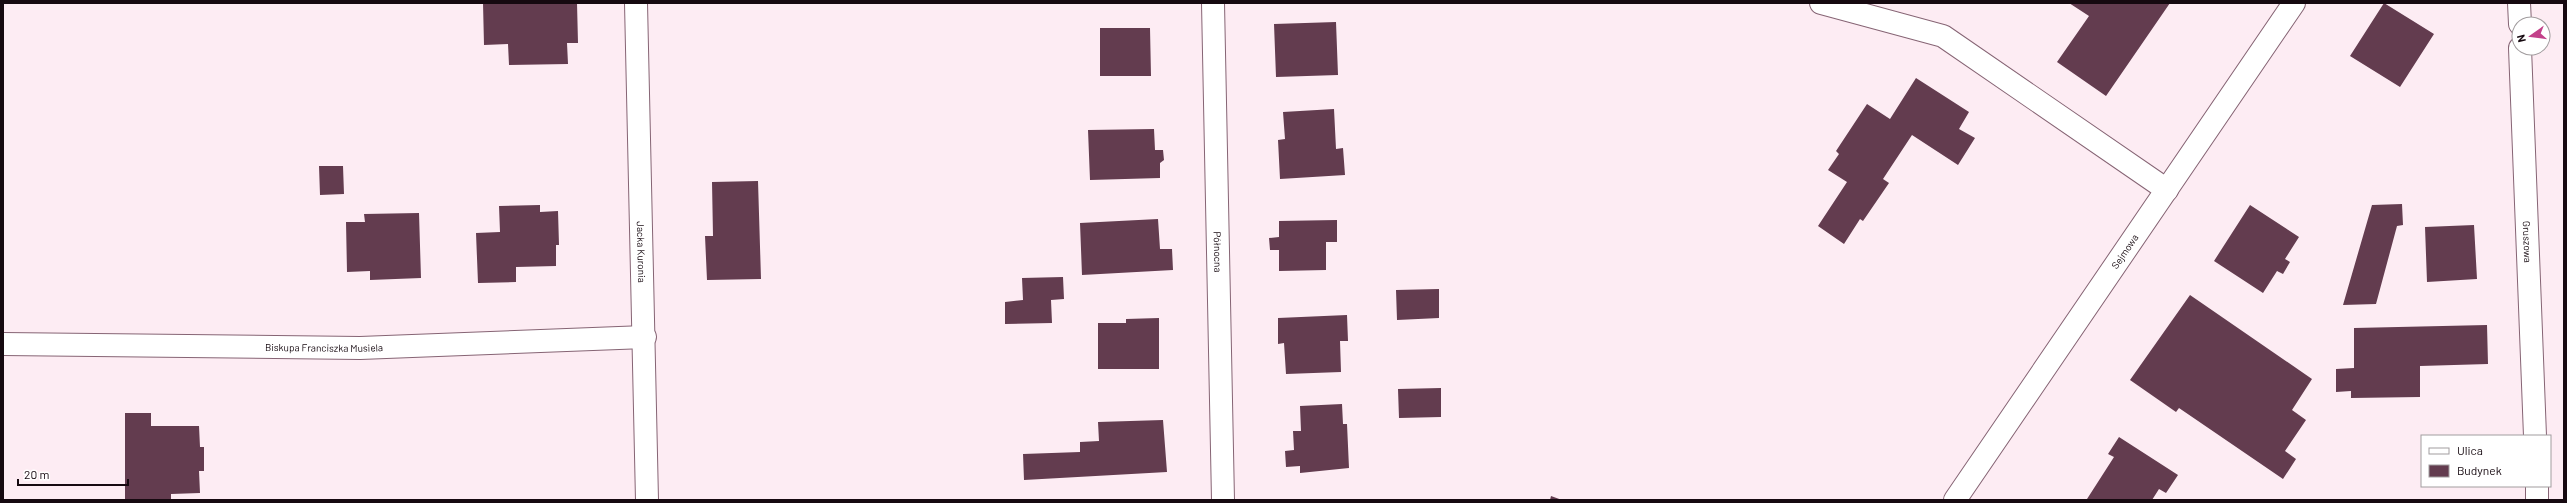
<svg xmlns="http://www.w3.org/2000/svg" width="2567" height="503" viewBox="0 0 2567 503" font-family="Barlow,sans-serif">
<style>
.building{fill:#633c4f}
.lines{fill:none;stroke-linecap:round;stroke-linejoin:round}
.street-casing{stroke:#866474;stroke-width:24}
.secondary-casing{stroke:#866474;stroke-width:24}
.street{stroke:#fff;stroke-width:22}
.secondary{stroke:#fff;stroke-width:22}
.labels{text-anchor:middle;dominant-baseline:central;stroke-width:4;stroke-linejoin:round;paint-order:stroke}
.street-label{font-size:10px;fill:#160910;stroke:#fff}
</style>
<rect width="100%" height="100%" fill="#fdecf3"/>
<path class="building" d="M 483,3 L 577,3 L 578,43 L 567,43 L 568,64 L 509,65 L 508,44 L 484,45 Z
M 2069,3 L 2170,3 L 2106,96 L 2057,62 L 2089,16 Z
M 2384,3 L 2434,34 L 2400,87 L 2350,56 Z
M 1336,22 L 1338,75 L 1276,77 L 1274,24 Z
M 1100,28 L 1150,28 L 1151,76 L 1100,76 Z
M 1916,78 L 1969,112 L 1959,129 L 1975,138 L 1958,165 L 1912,135 L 1883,179 L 1889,183 L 1863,221 L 1860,219 L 1844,244 L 1818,226 L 1847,182 L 1828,170 L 1839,154 L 1836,151 L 1867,104 L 1890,119 Z
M 1334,109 L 1336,149 L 1343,148 L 1345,175 L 1280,179 L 1278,140 L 1285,139 L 1283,112 Z
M 1154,129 L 1155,150 L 1163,150 L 1164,160 L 1160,163 L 1160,178 L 1090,180 L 1088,130 Z
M 319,166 L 343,166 L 344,194 L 320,195 Z
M 758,181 L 761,279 L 707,280 L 705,236 L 713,236 L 712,182 Z
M 2402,204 L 2403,225 L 2397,226 L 2376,304 L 2343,305 L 2372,205 Z
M 540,205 L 540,212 L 558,211 L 559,245 L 556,245 L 556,266 L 516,267 L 516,282 L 478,283 L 476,233 L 500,232 L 499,206 Z
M 2250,205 L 2299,237 L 2285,259 L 2290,262 L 2283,274 L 2277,271 L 2263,293 L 2214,261 Z
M 419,213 L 421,278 L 370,280 L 370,271 L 347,272 L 346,222 L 365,222 L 364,214 Z
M 1158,219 L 1160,249 L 1172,249 L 1173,270 L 1082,275 L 1080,223 Z
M 1337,220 L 1337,242 L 1326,242 L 1326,270 L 1279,271 L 1279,250 L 1270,250 L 1269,238 L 1279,237 L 1279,221 Z
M 2474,225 L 2477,279 L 2427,282 L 2425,227 Z
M 1063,277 L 1064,299 L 1051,300 L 1052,323 L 1005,324 L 1005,302 L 1023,300 L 1022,278 Z
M 1439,289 L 1439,318 L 1397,320 L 1396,290 Z
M 2190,295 L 2312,379 L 2292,410 L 2306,420 L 2285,451 L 2296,459 L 2283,479 L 2179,408 L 2176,412 L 2130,380 Z
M 1347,315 L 1348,341 L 1340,341 L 1341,372 L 1286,374 L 1284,343 L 1278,344 L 1278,318 Z
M 1159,318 L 1159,369 L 1098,369 L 1098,323 L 1126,323 L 1126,319 Z
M 2487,325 L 2488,364 L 2420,366 L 2420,397 L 2351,398 L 2351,391 L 2336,392 L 2336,369 L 2354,368 L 2354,328 Z
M 1441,388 L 1441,417 L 1399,418 L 1398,389 Z
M 1342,404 L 1343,424 L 1347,424 L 1349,468 L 1300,473 L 1300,466 L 1286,467 L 1285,451 L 1294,450 L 1293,431 L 1301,431 L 1300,406 Z
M 125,413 L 151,413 L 151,426 L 199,426 L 200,447 L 204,447 L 204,471 L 199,471 L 200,493 L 171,494 L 171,500 L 125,500 Z
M 1163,420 L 1167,472 L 1024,480 L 1023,454 L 1080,452 L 1080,442 L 1099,441 L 1098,422 Z
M 2119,437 L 2178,475 L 2166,493 L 2159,489 L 2152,500 L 2087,499 L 2114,457 L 2108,454 Z
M 1551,496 L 1562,500 L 1550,500 Z"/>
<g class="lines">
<g class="street-casing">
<g id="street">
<path id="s1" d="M 636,3 L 647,500"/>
<path id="s2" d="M 1213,3 L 1223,500"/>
<path d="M 1821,3 L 1943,36 L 2167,190"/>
<path d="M 2519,3 L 2520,24"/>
<path id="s3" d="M 2520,48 L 2535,436"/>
<path id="s4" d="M 3,344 L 360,348 L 645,337"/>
<path d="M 2537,486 L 2537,500"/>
</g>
</g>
<g class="secondary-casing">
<g id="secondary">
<path id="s5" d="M 1955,500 L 2294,3"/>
</g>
</g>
<use href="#street" class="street"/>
<use href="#secondary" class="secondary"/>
</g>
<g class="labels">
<g class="street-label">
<text stroke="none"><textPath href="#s3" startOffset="194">Gruszowa</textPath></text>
<text stroke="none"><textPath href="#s1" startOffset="249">Jacka Kuronia</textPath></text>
<text stroke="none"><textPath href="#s2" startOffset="249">Północna</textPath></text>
<text stroke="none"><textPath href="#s5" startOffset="301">Sejmowa</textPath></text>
<text stroke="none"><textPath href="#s4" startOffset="321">Biskupa Franciszka Musiela</textPath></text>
</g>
</g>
<rect width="2567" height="503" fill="none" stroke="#160910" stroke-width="8"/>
<rect x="2421" y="435" width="130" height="52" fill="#ffffff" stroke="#a29d9f"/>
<rect x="2429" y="448" width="20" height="6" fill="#ffffff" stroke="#a29d9f"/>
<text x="2457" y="455" font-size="12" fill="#160910">Ulica</text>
<rect x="2429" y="465" width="20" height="12" fill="#633c4f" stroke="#a29d9f"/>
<text x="2457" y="475" font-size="12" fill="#160910">Budynek</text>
<g transform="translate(2531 36) rotate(256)"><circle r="19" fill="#ffffff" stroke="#a29d9f"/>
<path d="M0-3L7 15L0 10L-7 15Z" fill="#c3418a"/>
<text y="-6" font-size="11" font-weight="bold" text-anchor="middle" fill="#160910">N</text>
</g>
<path d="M18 479v6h110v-6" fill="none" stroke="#160910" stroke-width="2"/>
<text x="24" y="479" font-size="12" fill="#160910" stroke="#ffffff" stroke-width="3" paint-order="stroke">20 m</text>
</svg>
